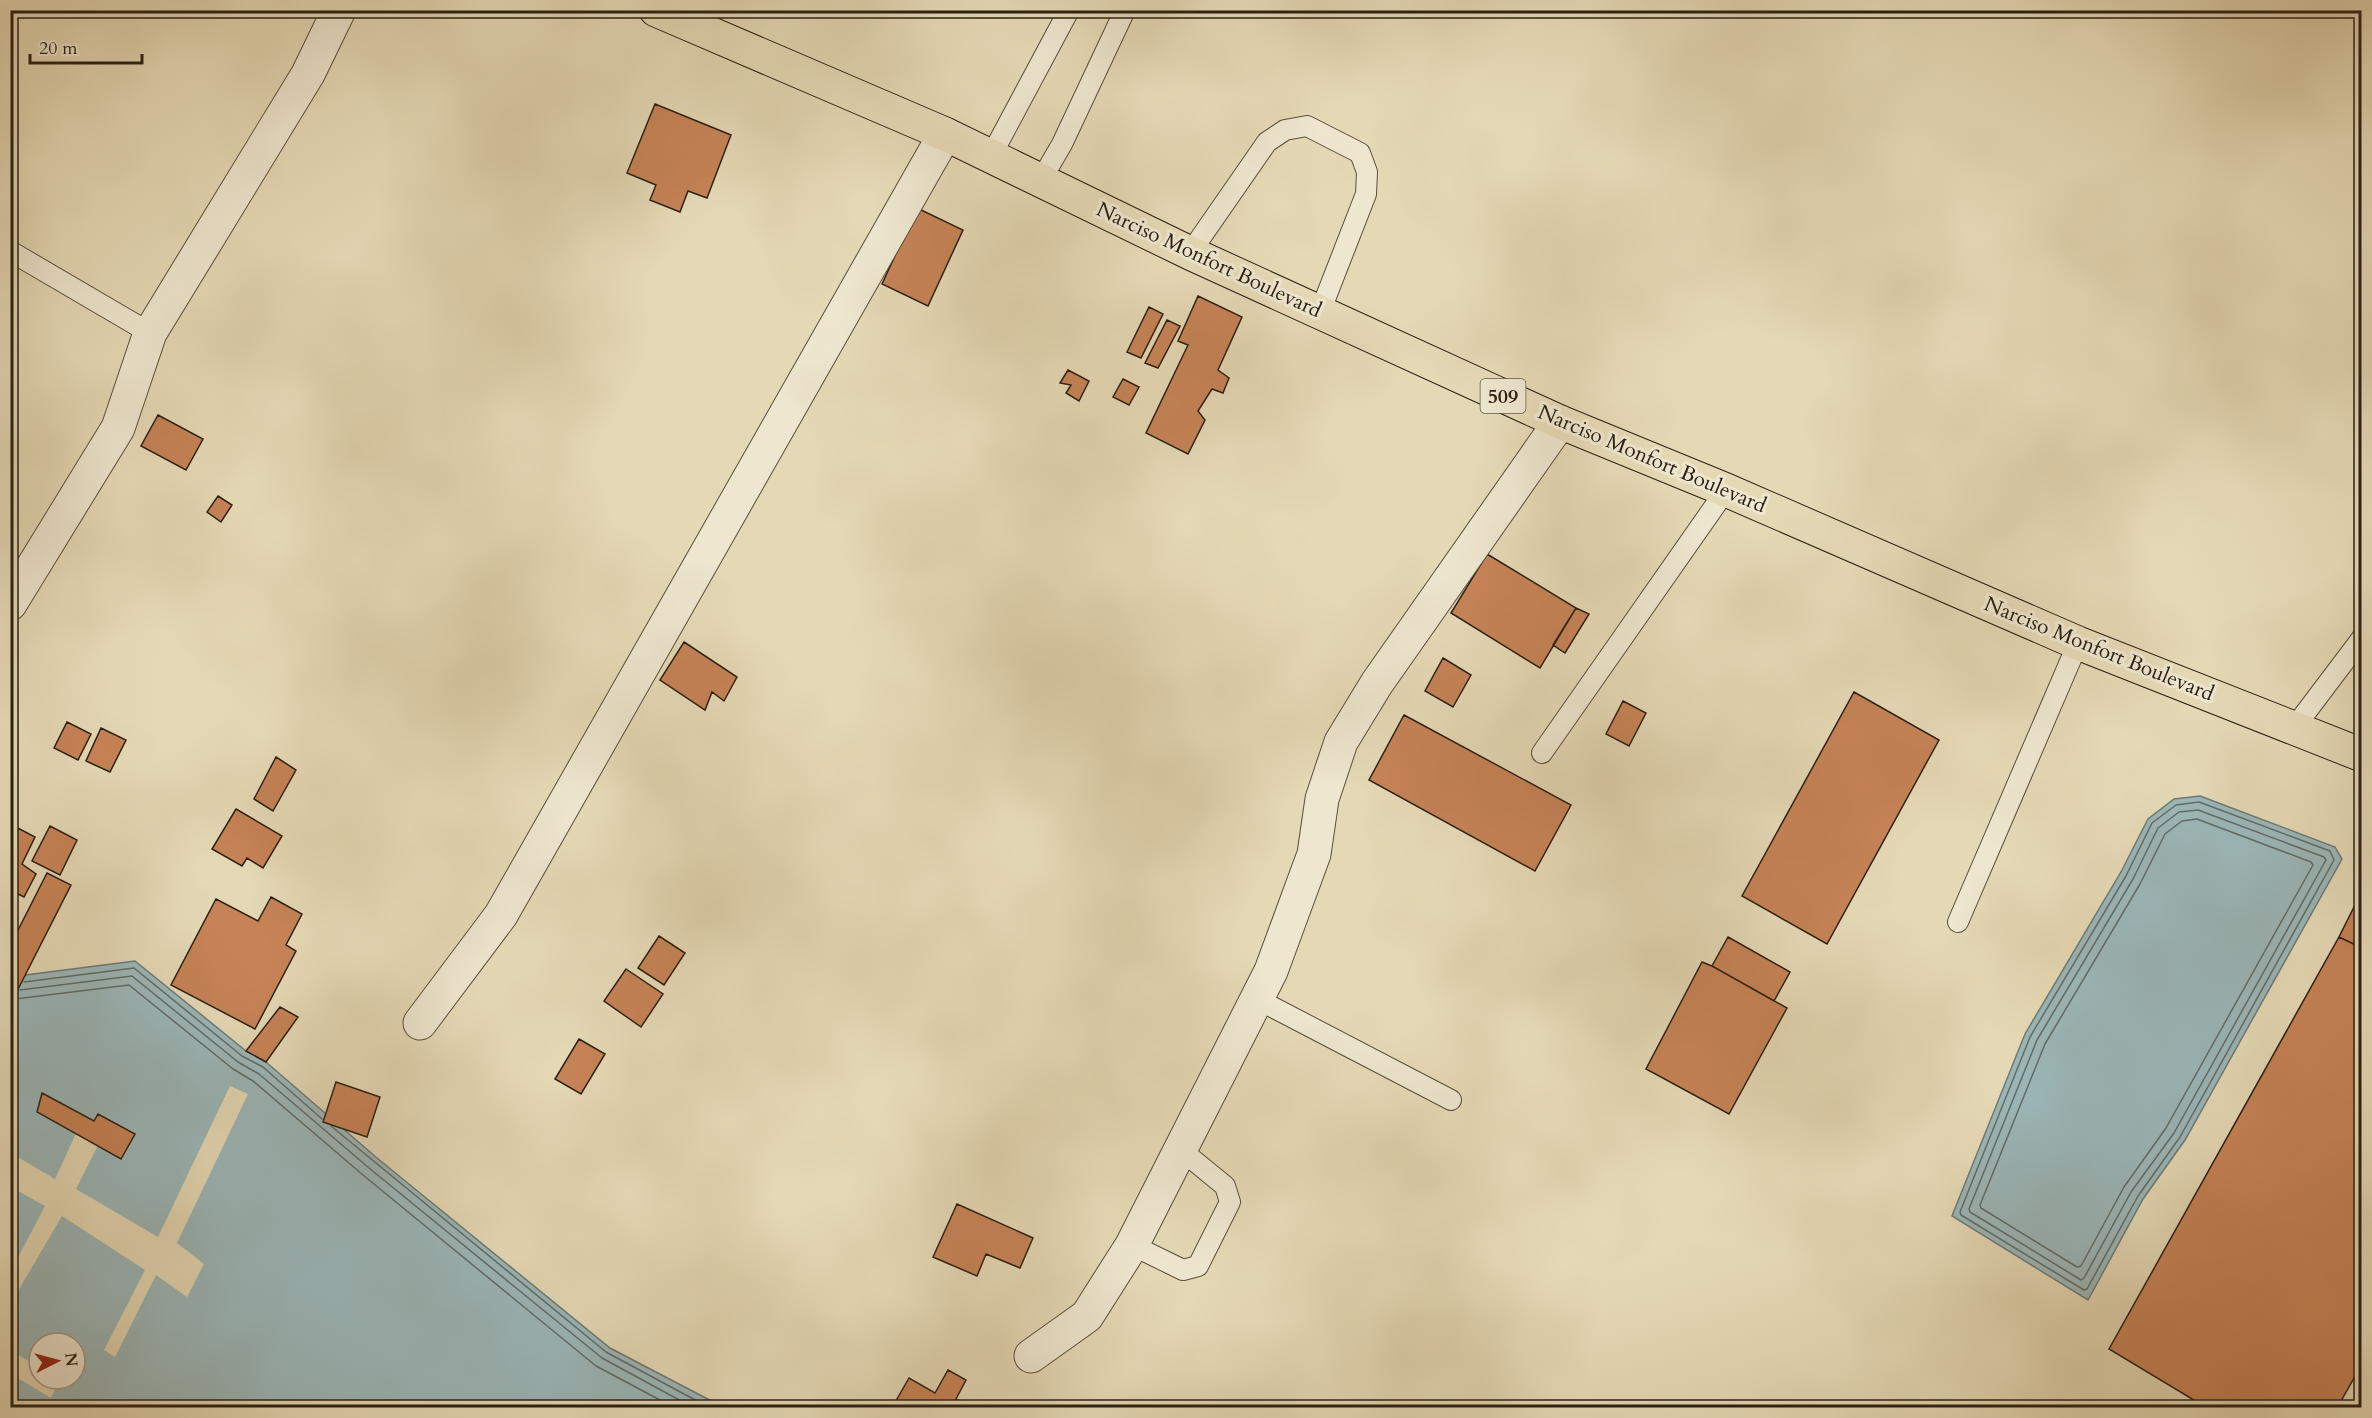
<svg xmlns="http://www.w3.org/2000/svg" width="2372" height="1418" viewBox="0 0 2372 1418" font-family="Cardo,serif">
<style>
.water{fill:#9bb7b9;stroke:#6d7b77;stroke-width:1.5;fill-rule:evenodd}
.pier{fill:#e5d9b5}
.lines{fill:none;stroke-linecap:round;stroke-linejoin:round}
.shore{stroke:#626c66;stroke-width:1.5}
.building{fill:#c68357;stroke:#292014;stroke-width:1.5}
.lane-casing{stroke:#584e3c;stroke-width:22}
.street-casing{stroke:#584e3c;stroke-width:35}
.primary-casing{stroke:#292014;stroke-width:35}
.lane{stroke:#eee6cf;stroke-width:20}
.street{stroke:#eee6cf;stroke-width:33}
.primary{stroke:#e5d9b5;stroke-width:33}
.labels{text-anchor:middle;dominant-baseline:central;stroke-width:6;stroke-linejoin:round;paint-order:stroke}
.shield{fill:#eee6cf;stroke:#645b4c;stroke-width:1.5}
.shield-label{font-size:20px;font-weight:bold;fill:#292014}
.street-label{font-size:21px;fill:#292014;stroke:#eee6cf}
</style>
<rect width="100%" height="100%" fill="#e5d9b5"/>
<filter id="stains"><feTurbulence type="fractalNoise" baseFrequency=".00333" numOctaves="4"/><feColorMatrix values="0 0 0 0 .2 0 0 0 0 .09 0 0 0 0 .02 0 0 0 .5 -.17"/></filter>
<radialGradient id="worn" r=".72"><stop offset=".6" stop-color="#630" stop-opacity="0"/><stop offset="1" stop-color="#630" stop-opacity=".3"/></radialGradient>
<path class="water" d="M 2200,796 L 2335,847 L 2342,859 L 2185,1140 L 2143,1199 L 2088,1300 L 1952,1216 L 2025,1034 L 2121,872 L 2148,819 L 2174,799 Z
M 135,961 L 246,1051 L 266,1062 L 377,1158 L 610,1348 L 723,1407 L 11,1407 L 10,977 ZM 39,1343 L 75,1343 L 75,1379 L 39,1379 Z"/>
<path class="pier" d="M 230,1086 L 248,1094 L 177,1243 L 204,1264 L 187,1297 L 156,1275 L 115,1357 L 104,1350 L 145,1270 L 62,1216 L 11,1303 L 11,1271 L 45,1206 L 11,1187 L 11,1153 L 55,1179 L 78,1129 L 99,1143 L 76,1189 L 158,1237 Z
M 11,1351 L 39,1367 L 39,1379 L 60,1379 L 51,1398 L 11,1374 Z"/>
<g class="lines">
<path class="shore" d="M 2199,802 L 2330,851 L 2334,860 L 2180,1137 L 2138,1196 L 2087,1289 L 2084,1290 L 1961,1215 L 1960,1212 L 2030,1037 L 2126,876 L 2152,823 L 2176,805 Z
M 2198,810 L 2324,857 L 2326,860 L 2174,1133 L 2131,1192 L 2084,1278 L 2081,1280 L 1970,1212 L 1969,1209 L 2037,1040 L 2133,879 L 2158,828 L 2179,812 Z
M 2197,819 L 2311,862 L 2313,865 L 2166,1128 L 2124,1187 L 2081,1266 L 2077,1267 L 1981,1208 L 1980,1205 L 2045,1044 L 2140,884 L 2165,834 L 2182,821 Z
M 24,982 L 134,968 L 242,1056 L 263,1067 L 322,1119
M 20,990 L 132,976 L 238,1062 L 259,1074 L 369,1168 L 602,1358 L 694,1408
M 15,999 L 129,985 L 233,1069 L 253,1081 L 363,1175 L 596,1366 L 675,1408
M 331,1126 L 606,1352 L 710,1408"/>
</g>
<path class="building" d="M 655,104 L 731,135 L 707,198 L 688,191 L 680,212 L 650,200 L 656,185 L 627,173 Z
M 917,208 L 963,230 L 928,306 L 882,284 Z
M 1198,296 L 1242,317 L 1218,370 L 1229,378 L 1223,393 L 1212,389 L 1198,411 L 1205,420 L 1188,454 L 1146,433 L 1188,345 L 1178,341 Z
M 1149,307 L 1163,314 L 1141,358 L 1127,352 Z
M 1167,320 L 1180,326 L 1158,368 L 1145,363 Z
M 1068,370 L 1089,381 L 1079,401 L 1066,393 L 1071,385 L 1060,383 Z
M 1123,379 L 1139,387 L 1129,405 L 1113,397 Z
M 158,415 L 203,439 L 186,470 L 141,446 Z
M 218,496 L 232,505 L 221,522 L 207,512 Z
M 1487,554 L 1576,608 L 1540,668 L 1451,613 Z
M 1576,608 L 1589,614 L 1565,653 L 1553,645 Z
M 684,642 L 737,677 L 724,701 L 712,692 L 705,710 L 660,680 Z
M 1443,658 L 1471,675 L 1453,707 L 1425,691 Z
M 1854,692 L 1939,740 L 1827,944 L 1742,896 Z
M 1623,701 L 1646,713 L 1629,746 L 1606,734 Z
M 1404,715 L 1571,805 L 1535,871 L 1369,780 Z
M 67,722 L 91,734 L 78,760 L 54,748 Z
M 101,728 L 126,740 L 110,772 L 86,761 Z
M 276,757 L 296,770 L 273,811 L 254,799 Z
M 236,809 L 282,836 L 263,868 L 247,858 L 242,866 L 212,849 Z
M 14,826 L 35,837 L 22,864 L 36,874 L 24,897 L 10,890 L 10,834 Z
M 50,826 L 77,840 L 60,875 L 32,861 Z
M 47,873 L 71,885 L 10,1005 L 10,946 Z
M 2362,891 L 2362,948 L 2339,937 Z
M 271,897 L 302,914 L 286,945 L 296,951 L 255,1029 L 171,985 L 216,899 L 258,921 Z
M 659,936 L 685,953 L 664,985 L 638,968 Z
M 1728,937 L 1790,972 L 1774,1001 L 1712,966 Z
M 2339,937 L 2362,948 L 2362,1364 L 2337,1408 L 2207,1408 L 2109,1349 Z
M 1702,962 L 1712,966 L 1787,1008 L 1729,1114 L 1646,1069 Z
M 626,969 L 663,994 L 641,1027 L 604,1001 Z
M 280,1007 L 298,1017 L 266,1062 L 246,1051 Z
M 579,1039 L 605,1054 L 581,1094 L 555,1079 Z
M 336,1082 L 380,1097 L 367,1137 L 323,1122 Z
M 42,1093 L 94,1121 L 98,1114 L 135,1134 L 121,1159 L 37,1112 Z
M 957,1204 L 1033,1238 L 1020,1268 L 986,1254 L 977,1276 L 933,1257 Z
M 948,1370 L 966,1380 L 956,1399 L 968,1405 L 967,1408 L 893,1406 L 909,1378 L 935,1393 Z"/>
<g class="lines">
<g class="lane-casing">
<path id="lane" d="M 991,156 L 1069,10
M 1041,180 L 1062,144 L 1125,10
M 10,251 L 150,333
M 1190,253 L 1267,142 L 1285,130 L 1307,126 L 1360,153 L 1367,172 L 1366,194 L 1320,312
M 2294,728 L 2362,638
M 1542,753 L 1726,490
M 1958,922 L 2078,643
M 1257,999 L 1451,1100
M 1132,1245 L 1183,1270 L 1198,1266 L 1230,1202 L 1225,1186 L 1181,1150"/>
</g>
<g class="street-casing">
<path id="street" d="M 10,604 L 118,428 L 150,333 L 308,74 L 339,10
M 420,1023 L 501,915 L 945,134
M 1031,1356 L 1087,1316 L 1132,1245 L 1271,971 L 1314,854 L 1322,799 L 1341,742 L 1377,683 L 1560,422"/>
</g>
<g class="primary-casing">
<path id="primary" d="M 656,10 L 945,134 L 1190,253 L 1560,422 L 1726,490 L 2078,643 L 2362,755"/>
</g>
<use href="#lane" class="lane"/>
<use href="#street" class="street"/>
<use href="#primary" class="primary"/>
</g>
<g class="labels">
<rect class="shield" x="1480.5" y="379" width="45" height="34" rx="4.5"/>
<g class="shield-label">
<text x="1503" y="396">509</text>
</g>
<g class="street-label">
<text transform="translate(1209 260) rotate(25)">Narciso Monfort Boulevard</text>
<text transform="translate(1652 459) rotate(23)">Narciso Monfort Boulevard</text>
<text transform="translate(2099 649) rotate(22)">Narciso Monfort Boulevard</text>
</g>
</g>
<rect width="2372" height="1418" fill="none" stroke="#e5d9b5" stroke-width="36"/>
<rect x="12" y="12" width="2348" height="1394" fill="none" stroke="#292014" stroke-width="3"/>
<rect x="18" y="18" width="2336" height="1382" fill="none" stroke="#292014" stroke-width="1.5"/>
<g transform="translate(57 1361) rotate(84)"><circle r="28" fill="#eee6cf" stroke="#9f9784" stroke-width="1.5"/>
<path d="M0-4.5L10 22L0 15L-10 22Z" fill="#8f2418"/>
<text y="-9" font-size="16" font-weight="bold" text-anchor="middle" fill="#292014">N</text>
</g>
<path d="M30 54v9h112v-9" fill="none" stroke="#292014" stroke-width="3"/>
<text x="39" y="54" font-size="18" fill="#292014" stroke="#eee6cf" stroke-width="4.5" paint-order="stroke">20 m</text>
<rect width="100%" height="100%" filter="url(#stains)"/>
<rect width="100%" height="100%" fill="url(#worn)"/>
</svg>
